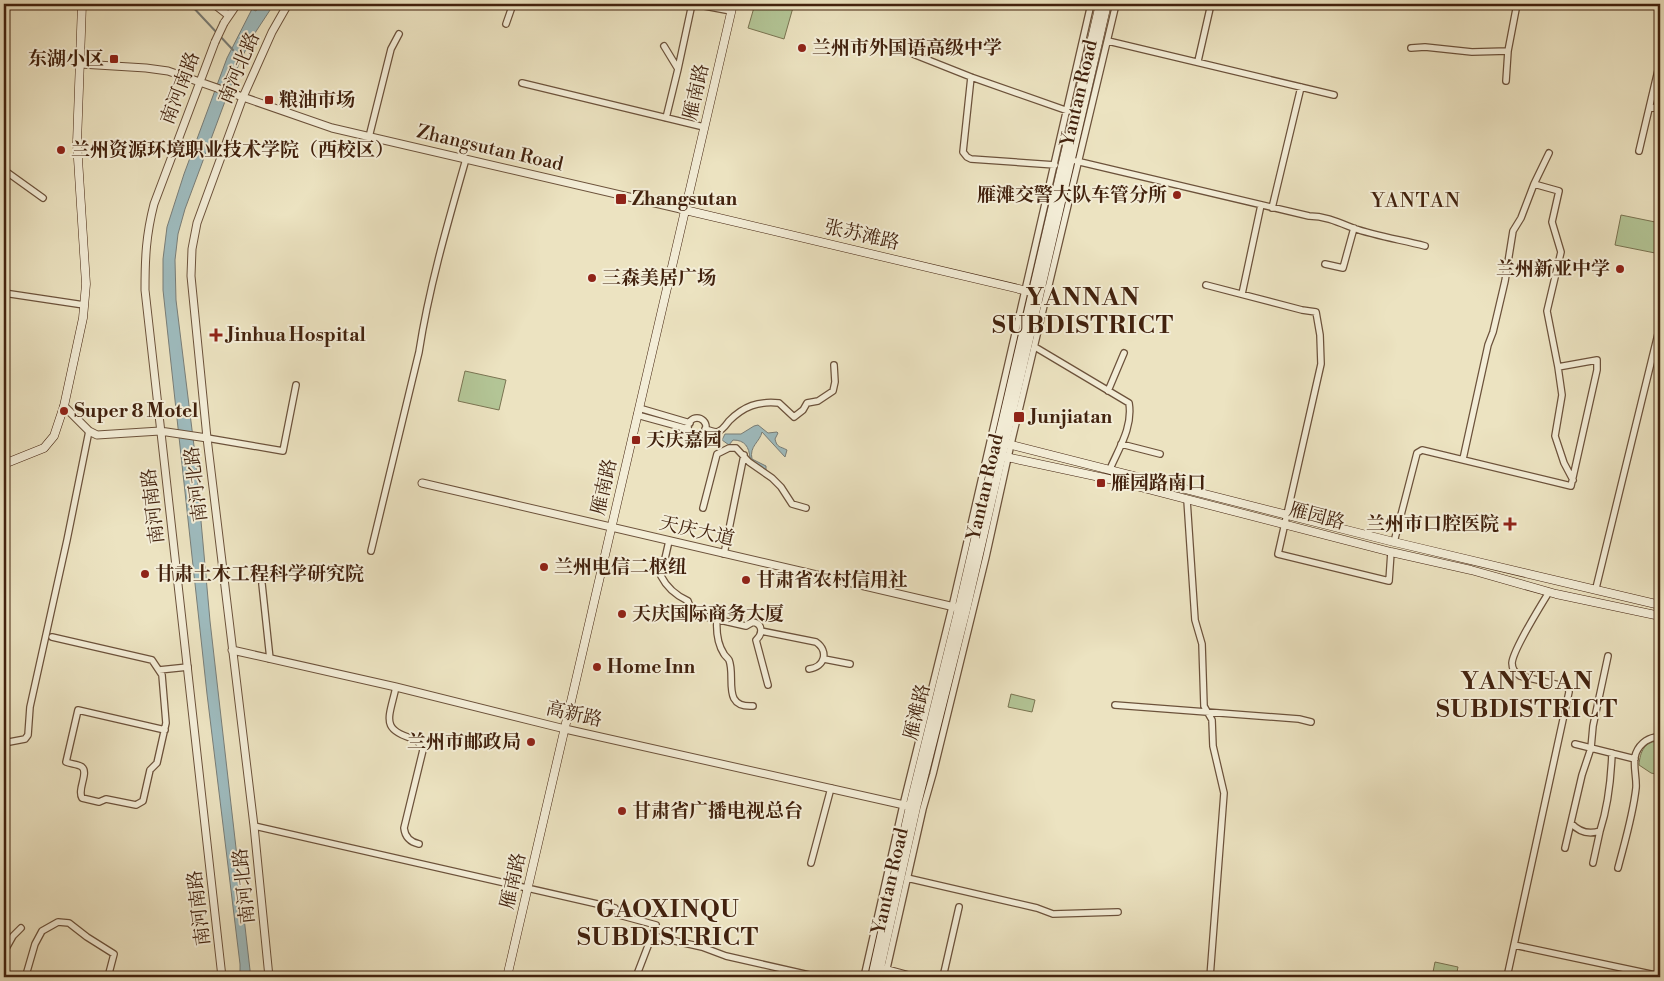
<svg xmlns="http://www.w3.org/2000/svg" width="1664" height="981" viewBox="0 0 1664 981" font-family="'Libre Bodoni','Noto Serif SC',serif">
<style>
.green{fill:#b3c596;stroke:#7a7452}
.water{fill:#9ebbbe;stroke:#797e78}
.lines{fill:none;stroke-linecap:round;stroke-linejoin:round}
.stream{stroke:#797e78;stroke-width:2}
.minor-casing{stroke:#6c523b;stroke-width:8}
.tertiary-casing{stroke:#6c523b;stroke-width:9}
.secondary-casing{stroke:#42220e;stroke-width:9}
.minor{stroke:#f3edd7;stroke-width:5.5}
.tertiary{stroke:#f3edd7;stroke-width:7}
.secondary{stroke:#f3edd7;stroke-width:8}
.tertiary-bridge-casing{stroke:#6c523b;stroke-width:9;stroke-linecap:butt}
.tertiary-bridge{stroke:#f3edd7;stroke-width:7}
.poi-dot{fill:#8f2418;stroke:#f3edd7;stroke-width:2}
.labels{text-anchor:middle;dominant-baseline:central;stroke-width:4;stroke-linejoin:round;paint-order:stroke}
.poi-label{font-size:19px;font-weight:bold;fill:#42220e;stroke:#f3edd7;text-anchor:start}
.street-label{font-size:19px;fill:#42220e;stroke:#f3edd7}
.neighbourhood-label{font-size:20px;letter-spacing:1px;fill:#42220e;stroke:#f3edd7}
.district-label{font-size:24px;font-weight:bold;letter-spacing:1px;fill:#42220e;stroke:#f3edd7}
</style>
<rect width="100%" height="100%" fill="#ece3c1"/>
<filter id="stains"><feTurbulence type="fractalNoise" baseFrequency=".004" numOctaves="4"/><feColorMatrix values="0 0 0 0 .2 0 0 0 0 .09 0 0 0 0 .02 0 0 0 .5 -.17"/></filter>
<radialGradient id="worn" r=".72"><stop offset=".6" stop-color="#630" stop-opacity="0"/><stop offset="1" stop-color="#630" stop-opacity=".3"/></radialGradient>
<path class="green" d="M 755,4 L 794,4 L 784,39 L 748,28 Z
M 1621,215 L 1660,223 L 1660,254 L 1615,245 Z
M 465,371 L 506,380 L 499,410 L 458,401 Z
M 1011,694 L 1035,700 L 1032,712 L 1008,707 Z
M 1660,741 L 1660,775 L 1651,773 L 1639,765 C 1640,751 1645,741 1660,741 Z
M 1435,962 L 1458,967 L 1456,977 L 1432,977 Z"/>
<path class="water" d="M 259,4 L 274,4 L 253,36 L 240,61 L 185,209 L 178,234 L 175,260 L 176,300 L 195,454 L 210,621 L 250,970 L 250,977 L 240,977 L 240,964 L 207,694 L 163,290 L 163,259 L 167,227 L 184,174 L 227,58 L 252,9 L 256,11 Z
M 758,425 L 768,433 L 777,432 L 778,433 L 775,439 C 777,448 780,446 787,450 L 785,457 L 762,432 C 760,442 749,446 752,459 L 766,466 L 766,470 L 764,470 L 750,458 C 749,447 745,440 733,440 L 729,445 L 722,440 L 725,434 L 741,434 L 754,426 Z"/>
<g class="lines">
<path class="stream" d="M 190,4 L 233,50"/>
<g class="minor-casing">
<path id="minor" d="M 694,4 L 731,11
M 4,11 L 9,4
M 506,24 L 513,4
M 1108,41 L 1334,95
M 664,46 L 678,69 L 666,118
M 1411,48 L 1425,47 L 1472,52 L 1508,51
M 913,54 L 971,77 L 1068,111
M 1198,61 L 1211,4
M 678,69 L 692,4
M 971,77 L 963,152 L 967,157 L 971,159 L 1055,165
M 1506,81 L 1508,51 L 1517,4
M 522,83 L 704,127
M 1650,107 L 1660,109
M 369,137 L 391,49 L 399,34
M 1639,151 L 1660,62
M 1076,161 L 1309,216 C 1325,216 1338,222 1353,228 C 1376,236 1402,240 1425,246
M 4,170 L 43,198
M 1272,208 L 1301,87
M 1325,264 L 1343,268 L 1354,228
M 1206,285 L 1302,310 L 1316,312 L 1320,335 L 1321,364 L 1278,554 L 1389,581 L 1391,552
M 4,293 L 84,305
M 1242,294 L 1261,205
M 1035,347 L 1129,403 C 1133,427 1119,448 1110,469
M 1558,367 L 1562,395 L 1555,436 L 1564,463 L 1573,480
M 1108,391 L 1124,353
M 639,408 L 690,423
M 637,415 L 688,429
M688 427a9 9 0 1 1 18 0a9 9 0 1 1-18 0Z
M 705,429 C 709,430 714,432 717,432 C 722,431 726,425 729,421 C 744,406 758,401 779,403 L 794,417 L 803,410 L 807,403 L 818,401 L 833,391 L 835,382 L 834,365
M 207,438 L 283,451 L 296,385
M 1121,444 L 1160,454
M 1463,459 L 1488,345 L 1493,332 L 1505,281 L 1513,231 L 1521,218 L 1534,184 L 1549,153
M 1187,500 L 1195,620 L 1202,644 L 1204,706 L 1212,720 L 1213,746 L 1224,793 L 1210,977
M 703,508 L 717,454 L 729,448 L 736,448 L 749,462 L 772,478 L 781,487 L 792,504 L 806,508
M 669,541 L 661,576 C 667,588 675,595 688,601 L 691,610 L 698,615 L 746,626 L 753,622 C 763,624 763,634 756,640 L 768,685
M 1394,542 L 1417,453 L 1422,450 L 1571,486 L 1597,370 L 1597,360 L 1558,367 L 1547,311 L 1561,252 L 1552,222 L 1559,191 L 1534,184
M 371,551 L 419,352 C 429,287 448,222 466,159
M 724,554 L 744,455
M 262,584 L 270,659
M 1596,588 L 1658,334 L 1660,333
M 717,619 C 716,632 717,643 724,654 C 725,656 728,658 729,660 C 736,677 721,708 753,706
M 761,631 L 816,642 C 829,651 825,667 809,669
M 52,637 L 152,660 L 162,675 L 166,723 L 157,763 L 150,770 L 143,801 L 136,805 L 106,799 L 99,802 L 82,798 C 77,789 89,773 82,767 C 78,764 70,764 66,762 L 78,710 L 165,730
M 824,659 L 850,664
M 159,670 L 188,667
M 396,687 C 389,719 379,730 417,740 L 423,750 L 404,828 C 405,837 410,842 419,844
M 1115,705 L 1299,719 L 1311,722
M 4,743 L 25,739 L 28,735 L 30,707 L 67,540 L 89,431
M 1575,744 L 1635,759
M 1571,823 C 1579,832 1588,835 1600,831 C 1608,806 1611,780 1612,753
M 254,826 L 615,908 L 619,915 L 656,925 L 636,977
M 1565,848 L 1582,775 L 1591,748 L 1593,726 L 1608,656
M 811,863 L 831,788
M 1593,863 L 1600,831
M 1618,868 C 1625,841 1633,815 1636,788 C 1637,777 1632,763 1636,753 C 1640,743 1650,736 1660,737
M 907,878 L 1037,908 L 1053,914 L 1118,912
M 653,936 L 702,947 L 726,956 L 818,977
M 1514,945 L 1660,976
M 4,952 L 13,936 L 21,928
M 883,968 L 916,977
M 4,974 L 15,977
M 26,975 L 35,944 L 42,931 L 58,922 L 69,923 L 87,937 L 114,954 L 108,977
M 19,977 L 24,975 L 30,977
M 864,977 L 903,805 L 952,607 L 1091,4
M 885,977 L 923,809 L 933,774 L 986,557 L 1011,444 L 1116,4
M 943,977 L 959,907
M 1507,977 L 1569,692 L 1568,687 L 1520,676 C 1515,673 1512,669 1512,663 C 1513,650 1541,605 1549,592"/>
</g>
<g class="tertiary-casing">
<path id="tertiary" d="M 214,4 L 228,15
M 224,23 L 237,4
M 215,42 L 154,204 C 146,235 145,258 145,290 L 222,977
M 81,64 L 146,68 L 168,71 L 332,128 L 685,210
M 64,406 L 89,431 L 97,435 L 160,431 L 207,438
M 422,483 L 963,609
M 232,650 L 396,687 L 565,729 L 913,807
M 269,977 L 254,826 L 207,438 L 191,276 L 192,249 L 197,223 L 243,97 L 272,32 L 288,4"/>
</g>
<g class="secondary-casing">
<path id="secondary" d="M 685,210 L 1036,293
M 1000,442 L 1394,542 L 1660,605
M 997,455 L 1109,479 L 1391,552 L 1471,570 L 1556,594 L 1660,616
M 4,464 L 44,448 L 54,436 L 64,406 L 83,318 L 86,284 L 77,143 L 82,4
M 507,977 L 733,4
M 872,977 L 910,806 L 959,608 L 1100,4
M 878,977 L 916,808 L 966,610 L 1107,4"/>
</g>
<use href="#minor" class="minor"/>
<use href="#tertiary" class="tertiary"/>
<use href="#secondary" class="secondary"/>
<g class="tertiary-bridge-casing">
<path id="tertiary-bridge" d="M 215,42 L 224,23"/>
</g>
<use href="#tertiary-bridge" class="tertiary-bridge"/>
</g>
<g class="poi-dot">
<circle cx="802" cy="48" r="5"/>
<rect x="109" y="54" width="10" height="10" rx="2.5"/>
<rect x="264" y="95" width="10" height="10" rx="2.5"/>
<circle cx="61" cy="150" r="5"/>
<circle cx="1177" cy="195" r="5"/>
<rect x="615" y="193" width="12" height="12" rx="2.5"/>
<circle cx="1620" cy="269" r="5"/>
<circle cx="592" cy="278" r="5"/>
<path d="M213.5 327.5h5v5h5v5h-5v5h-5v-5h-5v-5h5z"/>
<circle cx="64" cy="411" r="5"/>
<rect x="1013" y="411" width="12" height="12" rx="2.5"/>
<rect x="631" y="435" width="10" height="10" rx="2.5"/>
<rect x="1096" y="478" width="10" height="10" rx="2.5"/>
<path d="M1507.5 516.5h5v5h5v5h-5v5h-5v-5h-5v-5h5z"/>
<circle cx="544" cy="567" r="5"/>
<circle cx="145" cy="574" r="5"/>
<circle cx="746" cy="580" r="5"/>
<circle cx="622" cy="614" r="5"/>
<circle cx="597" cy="667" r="5"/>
<circle cx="531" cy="742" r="5"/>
<circle cx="622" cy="811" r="5"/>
</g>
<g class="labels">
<g class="poi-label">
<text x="812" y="48">兰州市外国语高级中学</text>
<text x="104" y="59" text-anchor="end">东湖小区</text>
<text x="279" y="100">粮油市场</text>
<text x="71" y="150">兰州资源环境职业技术学院（西校区）</text>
<text x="1167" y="195" text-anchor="end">雁滩交警大队车管分所</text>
<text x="632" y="199">Zhangsutan</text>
<text x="1610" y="269" text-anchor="end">兰州新亚中学</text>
<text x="602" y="278">三森美居广场</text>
<text x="227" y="335">Jinhua Hospital</text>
<text x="74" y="411">Super 8 Motel</text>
<text x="1030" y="417">Junjiatan</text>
<text x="646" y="440">天庆嘉园</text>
<text x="1111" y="483">雁园路南口</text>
<text x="1499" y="524" text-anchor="end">兰州市口腔医院</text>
<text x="554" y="567">兰州电信二枢纽</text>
<text x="155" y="574">甘肃土木工程科学研究院</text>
<text x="756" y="580">甘肃省农村信用社</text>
<text x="632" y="614">天庆国际商务大厦</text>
<text x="607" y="667">Home Inn</text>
<text x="521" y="742" text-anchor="end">兰州市邮政局</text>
<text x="632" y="811">甘肃省广播电视总台</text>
</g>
<g class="street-label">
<text transform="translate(239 68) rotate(-67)">南河北路</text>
<text transform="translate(180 88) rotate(-69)">南河南路</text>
<text transform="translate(696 92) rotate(-77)">雁南路</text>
<text transform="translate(1079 93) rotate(-77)">Yantan Road</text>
<text transform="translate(490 148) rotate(13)">Zhangsutan Road</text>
<text transform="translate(862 235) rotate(13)">张苏滩路</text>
<text transform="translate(196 484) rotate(-97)">南河北路</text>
<text transform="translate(604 487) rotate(-77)">雁南路</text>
<text transform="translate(985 487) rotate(-77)">Yantan Road</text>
<text transform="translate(153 506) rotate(-97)">南河南路</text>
<text transform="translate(1317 516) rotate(15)">雁园路</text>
<text transform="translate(697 531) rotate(13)">天庆大道</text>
<text transform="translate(917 712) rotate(-76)">雁滩路</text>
<text transform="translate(574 714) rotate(13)">高新路</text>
<text transform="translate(513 881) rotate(-77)">雁南路</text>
<text transform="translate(890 881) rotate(-77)">Yantan Road</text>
<text transform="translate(244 886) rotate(-96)">南河北路</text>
<text transform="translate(199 908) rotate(-97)">南河南路</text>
</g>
<g class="neighbourhood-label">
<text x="1416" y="201">YANTAN</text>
</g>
<g class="district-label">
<text x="1083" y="298">YANNAN<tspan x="1083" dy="28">SUBDISTRICT</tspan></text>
<text x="1527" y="682">YANYUAN<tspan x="1527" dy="28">SUBDISTRICT</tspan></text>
<text x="668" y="910">GAOXINQU<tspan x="668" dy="28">SUBDISTRICT</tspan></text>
</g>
</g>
<rect width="1664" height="981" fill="none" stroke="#ece3c1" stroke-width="20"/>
<rect x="5" y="5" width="1654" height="971" fill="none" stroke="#42220e" stroke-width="2.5"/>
<rect x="10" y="10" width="1644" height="961" fill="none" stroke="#42220e"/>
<rect width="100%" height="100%" filter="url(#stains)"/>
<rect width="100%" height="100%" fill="url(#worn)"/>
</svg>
